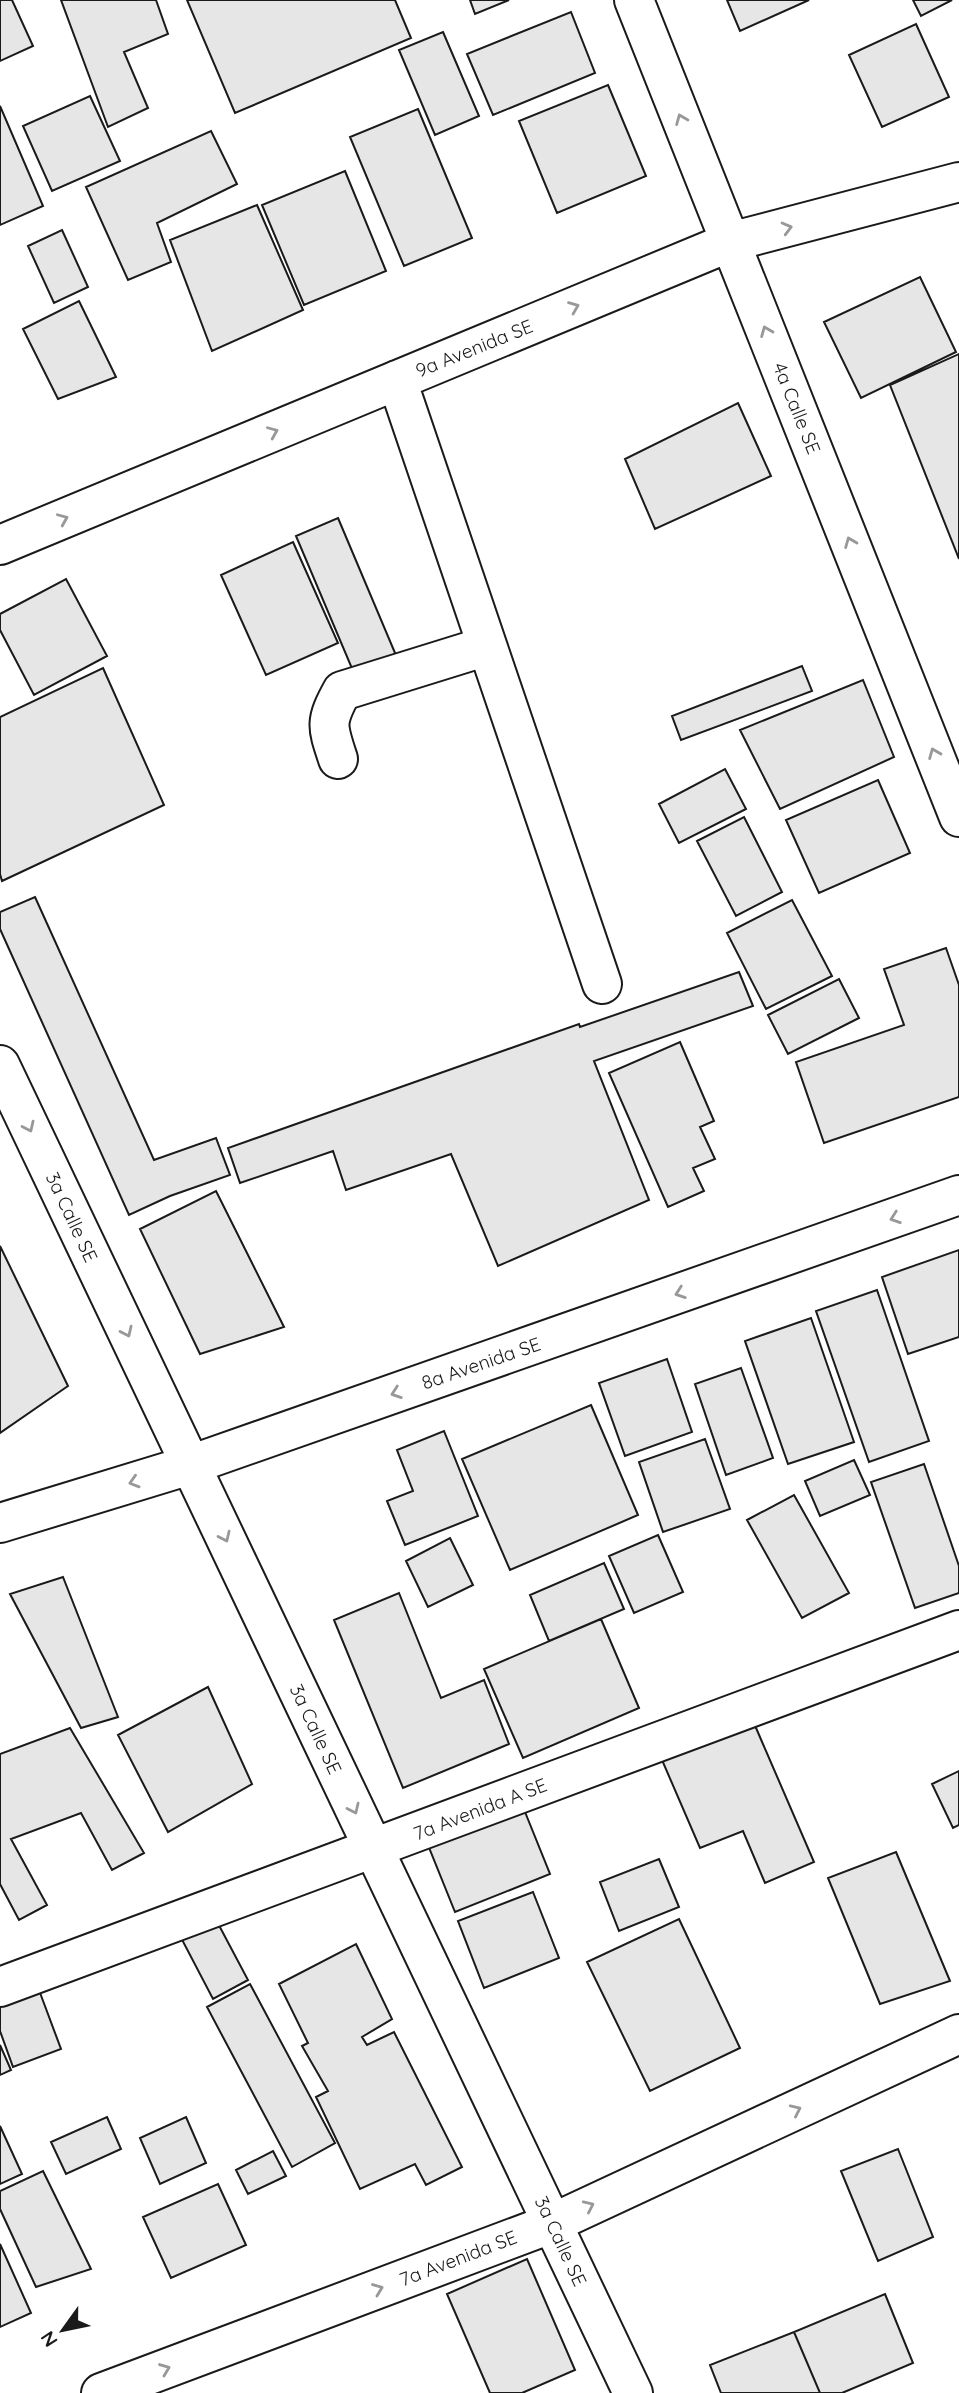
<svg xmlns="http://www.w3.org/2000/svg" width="959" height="2393" viewBox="0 0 959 2393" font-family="Quicksand,sans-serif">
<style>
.building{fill:#e6e6e6;stroke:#1a1a1a;stroke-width:2}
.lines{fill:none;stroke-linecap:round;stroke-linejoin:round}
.minor-casing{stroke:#1a1a1a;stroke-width:42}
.minor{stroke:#fff;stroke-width:38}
.oneway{stroke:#989898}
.labels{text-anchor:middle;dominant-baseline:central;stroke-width:5;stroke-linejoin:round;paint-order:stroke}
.street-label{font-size:19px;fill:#1a1a1a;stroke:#fff}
</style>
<rect width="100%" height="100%" fill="#fff"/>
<path class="building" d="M 0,0 L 12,0 L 33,46 L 0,61 Z
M 61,0 L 156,0 L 168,34 L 124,52 L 148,108 L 108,127 Z
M 187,0 L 395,0 L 411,38 L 235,113 Z
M 470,0 L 509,0 L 475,14 Z
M 727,0 L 809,0 L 740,31 Z
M 913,0 L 952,0 L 921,16 Z
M 571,12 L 595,73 L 493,115 L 467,54 Z
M 916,24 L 949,97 L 882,127 L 849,55 Z
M 443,32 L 479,116 L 435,135 L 399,50 Z
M 608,85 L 646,176 L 557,213 L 519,121 Z
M 90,96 L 120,161 L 52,191 L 23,126 Z
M 0,106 L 43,206 L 0,225 Z
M 418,109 L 472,238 L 404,266 L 350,137 Z
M 211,131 L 237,184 L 157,223 L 171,262 L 128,280 L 86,187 Z
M 345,171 L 386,271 L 304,305 L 262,205 Z
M 257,205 L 303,310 L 212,351 L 170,240 Z
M 62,230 L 88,287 L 54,303 L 28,246 Z
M 920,277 L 956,352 L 861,398 L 824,322 Z
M 79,301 L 116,377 L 58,399 L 23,329 Z
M 959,354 L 959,559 L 890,385 Z
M 738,403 L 771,476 L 655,529 L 625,459 Z
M 338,518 L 398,660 L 356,678 L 296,536 Z
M 293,542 L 338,643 L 266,675 L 221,575 Z
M 66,579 L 107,656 L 34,695 L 0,630 L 0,614 Z
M 802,666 L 812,691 L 681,740 L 672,716 Z
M 103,668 L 164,805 L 2,881 L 0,874 L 0,717 Z
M 863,680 L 894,757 L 780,809 L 740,730 Z
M 725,769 L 746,809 L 679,843 L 659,804 Z
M 878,780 L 910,853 L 819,893 L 786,820 Z
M 744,817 L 782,892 L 736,916 L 697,841 Z
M 35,897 L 154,1160 L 216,1138 L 230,1175 L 170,1196 L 129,1215 L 0,929 L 0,912 Z
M 792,900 L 832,976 L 766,1009 L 727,933 Z
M 946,948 L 959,985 L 959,1097 L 824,1143 L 796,1062 L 904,1025 L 884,969 Z
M 739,972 L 753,1006 L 594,1061 L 649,1200 L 498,1266 L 451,1154 L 346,1190 L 333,1151 L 240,1183 L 228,1148 L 579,1024 L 580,1027 Z
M 839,979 L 859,1018 L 788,1054 L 768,1015 Z
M 680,1042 L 714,1121 L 700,1127 L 715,1159 L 693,1168 L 704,1191 L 668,1207 L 609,1073 Z
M 216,1191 L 284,1327 L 200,1354 L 140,1229 Z
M 0,1246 L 68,1386 L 0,1433 Z
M 959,1250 L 959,1337 L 908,1354 L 882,1277 Z
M 877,1290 L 929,1441 L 869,1462 L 816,1311 Z
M 811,1318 L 854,1442 L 788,1464 L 745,1341 Z
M 667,1359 L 692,1432 L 625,1456 L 599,1383 Z
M 741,1368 L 773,1458 L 726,1475 L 695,1384 Z
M 591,1405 L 638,1515 L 510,1570 L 462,1459 Z
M 444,1431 L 478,1516 L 405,1545 L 387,1501 L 413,1491 L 397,1450 Z
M 705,1439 L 730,1509 L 663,1532 L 639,1462 Z
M 854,1460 L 870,1495 L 820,1516 L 805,1481 Z
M 924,1464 L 959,1566 L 959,1593 L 915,1608 L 871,1482 Z
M 794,1495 L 849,1593 L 802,1618 L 747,1520 Z
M 658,1535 L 683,1592 L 634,1613 L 609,1556 Z
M 450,1538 L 473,1585 L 428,1607 L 406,1561 Z
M 604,1563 L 624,1609 L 549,1641 L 530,1595 Z
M 63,1577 L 118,1717 L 81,1728 L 10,1594 Z
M 399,1593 L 441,1698 L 484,1680 L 509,1744 L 403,1788 L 334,1620 Z
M 601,1619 L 639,1708 L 523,1758 L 484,1669 Z
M 208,1687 L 252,1784 L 168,1832 L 118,1735 Z
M 750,1714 L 814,1862 L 765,1883 L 743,1831 L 700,1848 L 659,1753 Z
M 70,1728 L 144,1853 L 112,1870 L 81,1813 L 11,1839 L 47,1905 L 19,1920 L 0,1884 L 0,1754 Z
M 959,1771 L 959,1825 L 953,1828 L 932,1784 Z
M 523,1807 L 550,1874 L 455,1912 L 428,1845 Z
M 896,1852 L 950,1981 L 880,2004 L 828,1878 Z
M 659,1859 L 679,1907 L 619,1931 L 600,1882 Z
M 533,1892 L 559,1958 L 484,1988 L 458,1921 Z
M 213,1914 L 248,1980 L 213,1999 L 178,1932 Z
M 679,1919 L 740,2048 L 650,2091 L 587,1962 Z
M 356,1944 L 392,2019 L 362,2037 L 367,2045 L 394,2032 L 462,2167 L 426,2185 L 415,2164 L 360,2189 L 316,2097 L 328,2091 L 302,2046 L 308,2043 L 279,1984 Z
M 250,1984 L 335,2143 L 292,2167 L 207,2007 Z
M 39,1990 L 61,2049 L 13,2067 L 0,2031 L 0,2005 Z
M 0,2045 L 11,2070 L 0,2075 Z
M 107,2117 L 121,2149 L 66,2174 L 51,2142 Z
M 186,2117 L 206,2163 L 160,2184 L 140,2138 Z
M 0,2126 L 22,2174 L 0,2184 Z
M 898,2149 L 933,2237 L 878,2261 L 841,2171 Z
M 273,2151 L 286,2176 L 248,2194 L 236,2170 Z
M 43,2171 L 91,2269 L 36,2287 L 0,2209 L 0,2191 Z
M 218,2184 L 246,2245 L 171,2278 L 143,2217 Z
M 0,2244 L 31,2313 L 0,2327 Z
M 527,2259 L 575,2370 L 522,2393 L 490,2393 L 447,2294 Z
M 885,2294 L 913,2363 L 842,2393 L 820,2393 L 794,2332 Z
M 794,2332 L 820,2393 L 721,2393 L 710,2365 Z"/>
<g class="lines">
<g class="minor-casing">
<path id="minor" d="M 634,0 L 959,817
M 397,380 L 602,984
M 0,545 L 730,242 L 959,182
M 338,759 C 327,726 325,722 342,691 L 487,646
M 0,1065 L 633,2393
M 0,1523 L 190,1465 L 959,1195
M 0,1987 L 959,1630
M 101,2393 L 553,2223 L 959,2034"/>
</g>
<use href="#minor" class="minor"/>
</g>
<defs><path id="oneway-chevron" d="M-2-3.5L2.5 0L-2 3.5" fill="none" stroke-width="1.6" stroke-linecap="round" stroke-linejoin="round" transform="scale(1.75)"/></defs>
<g class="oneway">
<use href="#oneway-chevron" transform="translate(681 119) rotate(-112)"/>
<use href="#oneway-chevron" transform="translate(787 228) rotate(-15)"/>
<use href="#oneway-chevron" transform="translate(574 307) rotate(-22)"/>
<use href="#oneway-chevron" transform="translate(766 331) rotate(-112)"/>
<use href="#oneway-chevron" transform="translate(273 432) rotate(-23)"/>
<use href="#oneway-chevron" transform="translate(63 519) rotate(-23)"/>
<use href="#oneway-chevron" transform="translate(850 542) rotate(-112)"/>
<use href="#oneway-chevron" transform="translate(934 753) rotate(-112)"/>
<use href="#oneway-chevron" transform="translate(29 1127) rotate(65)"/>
<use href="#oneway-chevron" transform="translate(895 1218) rotate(161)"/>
<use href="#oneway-chevron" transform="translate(680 1293) rotate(161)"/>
<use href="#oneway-chevron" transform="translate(127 1332) rotate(65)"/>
<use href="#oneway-chevron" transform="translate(396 1393) rotate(161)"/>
<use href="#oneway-chevron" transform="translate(134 1482) rotate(163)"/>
<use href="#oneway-chevron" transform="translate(225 1537) rotate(65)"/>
<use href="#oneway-chevron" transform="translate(354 1809) rotate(65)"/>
<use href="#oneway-chevron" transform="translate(796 2110) rotate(-25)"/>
<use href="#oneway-chevron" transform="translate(589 2206) rotate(-25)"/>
<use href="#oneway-chevron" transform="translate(378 2289) rotate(-21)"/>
<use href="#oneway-chevron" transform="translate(165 2369) rotate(-21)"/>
</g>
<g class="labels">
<g class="street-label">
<text transform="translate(474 348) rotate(-22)">9a Avenida SE</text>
<text transform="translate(797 408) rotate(68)">4a Calle SE</text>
<text transform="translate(72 1217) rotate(65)">3a Calle SE</text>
<text transform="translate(481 1363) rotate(-19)">8a Avenida SE</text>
<text transform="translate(316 1729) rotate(65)">3a Calle SE</text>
<text transform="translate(480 1809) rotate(-21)">7a Avenida A SE</text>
<text transform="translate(561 2241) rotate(65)">3a Calle SE</text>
<text transform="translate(458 2258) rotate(-21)">7a Avenida SE</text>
</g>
</g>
<g transform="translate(63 2330) rotate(237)" stroke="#ffffff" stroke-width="5" paint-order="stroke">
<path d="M0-5L12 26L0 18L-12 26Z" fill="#1a1a1a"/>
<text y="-10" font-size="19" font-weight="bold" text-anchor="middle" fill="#1a1a1a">N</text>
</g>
</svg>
